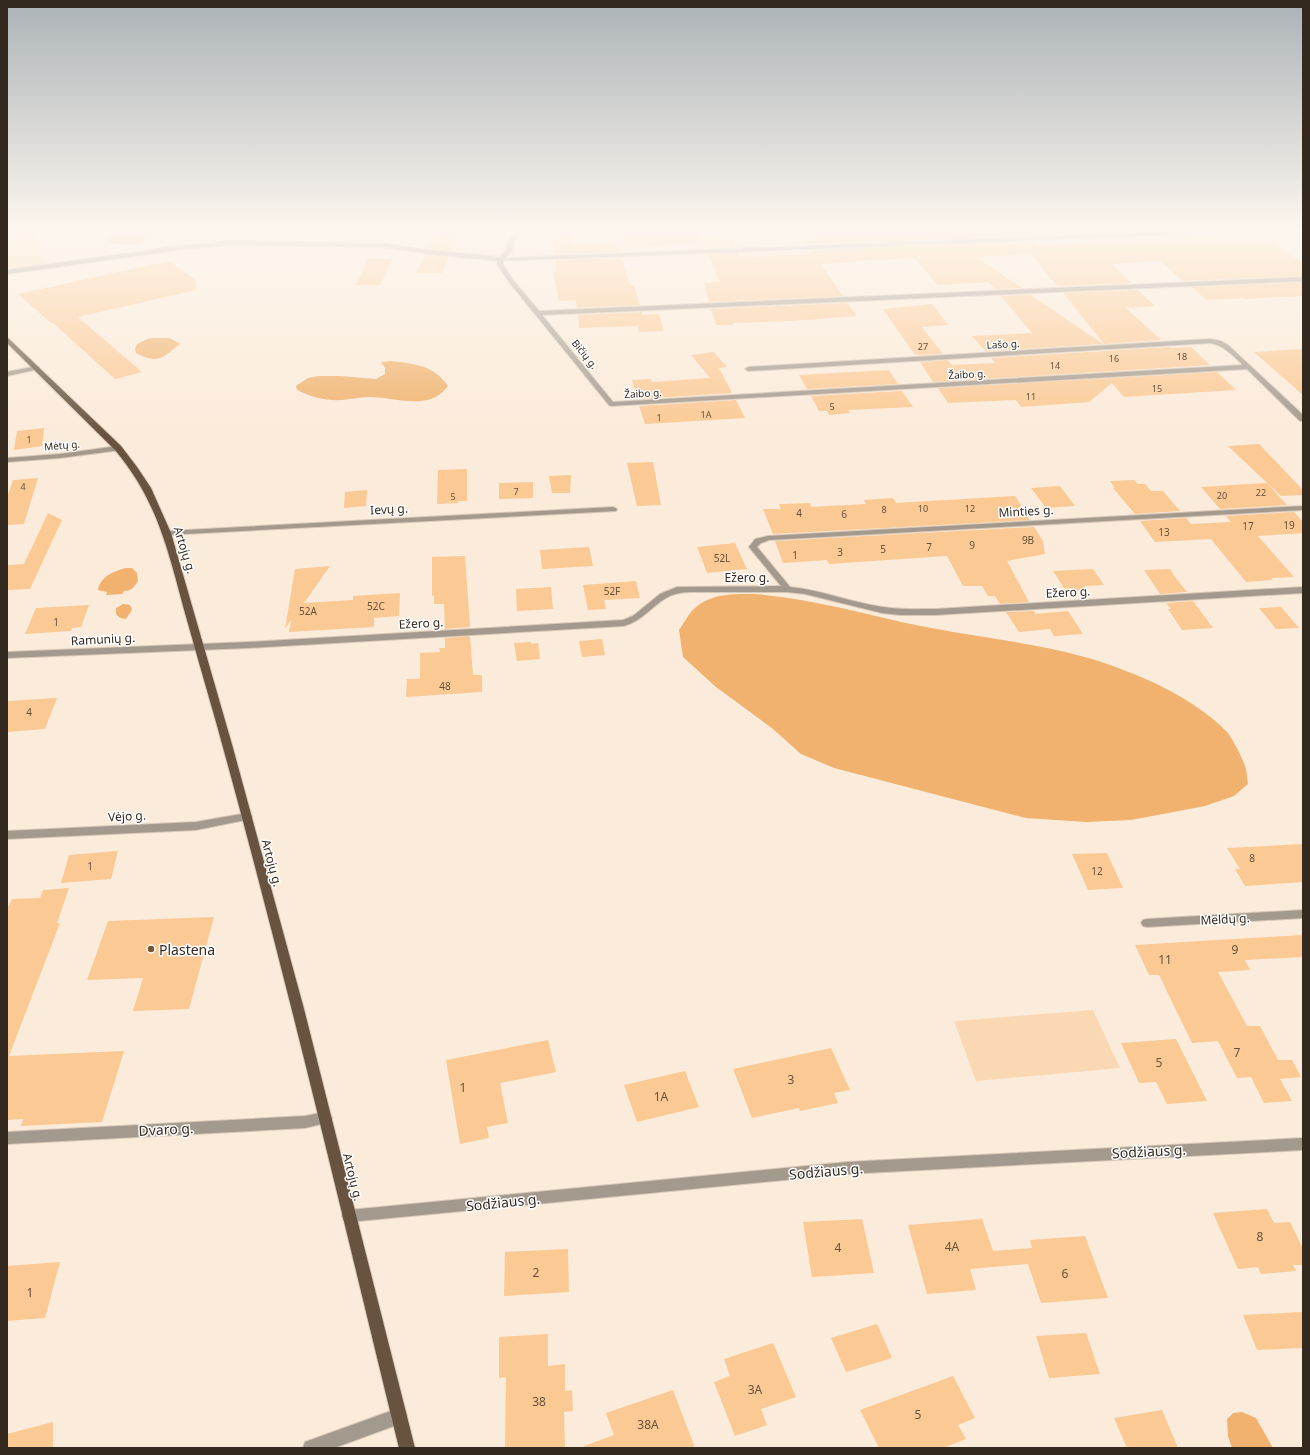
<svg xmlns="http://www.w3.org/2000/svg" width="1310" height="1455" viewBox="0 0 1310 1455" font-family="'Noto Sans',sans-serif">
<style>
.green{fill:#fbd8b4}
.water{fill:#f0b26e}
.building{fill:#fbc994}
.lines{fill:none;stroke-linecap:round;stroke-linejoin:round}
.minor-casing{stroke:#d7c8b8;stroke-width:2}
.major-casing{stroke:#d7c8b8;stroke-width:2}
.minor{fill:#a4998d;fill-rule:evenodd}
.major{fill:#67533f;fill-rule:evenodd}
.poi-dot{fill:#78552e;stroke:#fff;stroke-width:1.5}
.labels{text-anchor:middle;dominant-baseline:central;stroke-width:3;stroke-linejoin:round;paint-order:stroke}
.far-number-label{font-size:9px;fill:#66513c}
.far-street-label{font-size:10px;fill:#34291f;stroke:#fff}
.number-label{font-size:10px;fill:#66513c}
.street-label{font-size:12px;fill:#34291f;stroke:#fff}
.near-number-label{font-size:12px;fill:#66513c}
.near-poi-label{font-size:14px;fill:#34291f;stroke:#fff;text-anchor:start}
.near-street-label{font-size:14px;fill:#34291f;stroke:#fff}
</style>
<rect width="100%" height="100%" fill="#fbebda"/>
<path class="green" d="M 7,230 L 33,230 L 46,265 L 7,270 Z
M 1093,1010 L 1120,1068 L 976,1081 L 954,1021 Z"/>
<path class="water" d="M 110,230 L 171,230 L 172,232 L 169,234 L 151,237 L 136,244 L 129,245 L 107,243 L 111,235 Z
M 150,338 L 170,338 L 180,344 C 163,357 159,365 136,353 L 135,349 L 137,344 Z
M 391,361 C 415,364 434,365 448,386 C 429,412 396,397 370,397 C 361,397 352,399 342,400 C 326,401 311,397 297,390 L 296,386 L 308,378 L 318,376 L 340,376 L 376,379 L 385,374 L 385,368 L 381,362 Z
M 126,568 L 132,568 L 137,573 L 138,581 C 134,587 132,591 124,591 L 122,594 L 106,595 L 107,592 L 98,590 C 100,577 114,571 126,568 Z
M 754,594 C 813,598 869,616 926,627 C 981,638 1038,643 1092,659 C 1137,673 1193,697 1226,731 C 1232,737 1244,761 1246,769 C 1247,773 1247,779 1248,784 L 1234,796 L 1205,806 L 1131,820 L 1086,822 L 1026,818 L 834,768 L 801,754 L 773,729 L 716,687 L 683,657 L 679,630 C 684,623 689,613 695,608 C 712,593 733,594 754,594 Z
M 123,604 L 130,605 L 132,610 L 126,619 L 120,618 L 116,614 L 116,608 Z
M 1242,1412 L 1256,1418 L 1273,1448 L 1232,1448 L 1228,1436 L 1227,1419 L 1233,1413 Z"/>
<path class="building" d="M 437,230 L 459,230 L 450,251 L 428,248 Z
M 554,230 L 571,230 L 572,243 L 616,242 L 620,252 L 555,254 L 553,244 Z
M 620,230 L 700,230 L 700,244 L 625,247 Z
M 856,230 L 1021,230 L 1027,236 L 806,244 L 799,234 Z
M 1221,236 L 1224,239 L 1267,237 L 1303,263 L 1303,276 L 1183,281 L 1160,261 L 1112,264 L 1131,283 L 1057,286 L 1031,254 L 976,257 L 1022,288 L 995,289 L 989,282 L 938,285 L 914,258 L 855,261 L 856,262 L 821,264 L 843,296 L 709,302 L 704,283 L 720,282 L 708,254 L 738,253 L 739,256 L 746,257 L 812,254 L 810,250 L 1033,242 L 1038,246 L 1083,244 L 1080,242 Z
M 701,238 L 732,238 L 735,247 L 705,248 Z
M 425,255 L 448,257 L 442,273 L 416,273 Z
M 621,258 L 630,286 L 634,286 L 640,305 L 577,308 L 576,300 L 559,301 L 553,272 L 557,272 L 556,260 Z
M 368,259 L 392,259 L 380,285 L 356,285 Z
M 169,261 L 196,280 L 196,290 L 78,317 L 142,372 L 115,379 L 53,323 L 51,323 L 18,294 Z
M 1303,282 L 1303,296 L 1245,299 L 1243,298 L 1206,300 L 1192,287 Z
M 1138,290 L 1155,306 L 1126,308 L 1161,340 L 1104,344 L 1063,293 Z
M 1031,295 L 1103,344 L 985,351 L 972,336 L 1032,333 L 1001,296 Z
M 847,303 L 857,316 L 790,321 L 732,323 L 733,325 L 716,325 L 711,309 Z
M 932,304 L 948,325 L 922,327 L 943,354 L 915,355 L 883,309 Z
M 642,312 L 642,315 L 659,314 L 664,331 L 639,332 L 638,326 L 579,328 L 578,315 Z
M 1169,347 L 1170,348 L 1191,347 L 1210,365 L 933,382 L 920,362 L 948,360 L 952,365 L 995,363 L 991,358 Z
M 1303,349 L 1303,395 L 1254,352 L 1287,350 Z
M 714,352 L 727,367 L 719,368 L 732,393 L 637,399 L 632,380 L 651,379 L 652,382 L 710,378 L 691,355 Z
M 889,370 L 898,384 L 807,389 L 799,375 Z
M 1217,372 L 1236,390 L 1124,397 L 1112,383 L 1089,402 L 1021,407 L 1016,400 L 948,403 L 938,388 Z
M 902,391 L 913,407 L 848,410 L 850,413 L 829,415 L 827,411 L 819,411 L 811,396 Z
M 736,400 L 745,418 L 645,424 L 639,406 Z
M 44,428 L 42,446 L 14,450 L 17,431 Z
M 1259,444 L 1303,490 L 1303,495 L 1281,496 L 1228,446 Z
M 653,462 L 661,505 L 637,506 L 627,463 Z
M 467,469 L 467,501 L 458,501 L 458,503 L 437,504 L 438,470 Z
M 571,475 L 570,493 L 552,493 L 549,476 Z
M 38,478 L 24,524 L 7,525 L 7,497 L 13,480 Z
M 1134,480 L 1138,484 L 1145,484 L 1151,491 L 1163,491 L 1180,511 L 1135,514 L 1113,488 L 1115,488 L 1110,481 Z
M 533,482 L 533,498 L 499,499 L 499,483 Z
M 1267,483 L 1287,505 L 1220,509 L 1201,487 Z
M 1060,486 L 1075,506 L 1046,508 L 1031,488 Z
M 367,490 L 366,506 L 344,508 L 345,492 Z
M 1015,496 L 1030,520 L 773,534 L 763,509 L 781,509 L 779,504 L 810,503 L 811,507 L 866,504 L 864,500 L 893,498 L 896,503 Z
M 1294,512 L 1303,522 L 1303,533 L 1258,536 L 1294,577 L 1271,578 L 1273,580 L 1246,582 L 1211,539 L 1155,542 L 1140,521 L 1186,518 L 1191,524 L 1231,522 L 1226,516 Z
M 48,513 L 62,520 L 30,589 L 7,590 L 7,565 L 24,564 Z
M 1034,527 L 1043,541 L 1045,554 L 1007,561 L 1029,602 L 1000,604 L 995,596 L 988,596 L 982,586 L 963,586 L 947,556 L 829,564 L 827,560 L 783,563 L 775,541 Z
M 735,543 L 747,569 L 707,573 L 697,547 Z
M 589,547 L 593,566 L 542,569 L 540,550 Z
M 465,556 L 470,627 L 445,629 L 444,604 L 434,604 L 434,595 L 432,596 L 432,557 Z
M 330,566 L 304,603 L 353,600 L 353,596 L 400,593 L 399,616 L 374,618 L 374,627 L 289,632 L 291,620 L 285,629 L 295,569 Z
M 1093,569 L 1104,585 L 1084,586 L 1087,590 L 1066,591 L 1053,571 Z
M 1170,569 L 1175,577 L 1187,592 L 1160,594 L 1144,570 Z
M 636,581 L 640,598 L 604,600 L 606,609 L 588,610 L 583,585 Z
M 551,587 L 553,609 L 517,611 L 516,589 Z
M 1193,601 L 1213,628 L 1182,630 L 1168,609 L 1171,609 L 1166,603 Z
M 89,605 L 81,627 L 72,628 L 71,631 L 25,634 L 36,608 Z
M 1281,607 L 1299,628 L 1276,629 L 1259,608 Z
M 1034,611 L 1035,614 L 1068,611 L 1083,634 L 1054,636 L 1050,629 L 1019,632 L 1006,612 Z
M 470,636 L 473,675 L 482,675 L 482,692 L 406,697 L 407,679 L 420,679 L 420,653 L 440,652 L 439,648 L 445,648 L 445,638 Z
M 602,639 L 605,655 L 582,657 L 579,641 Z
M 531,642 L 531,644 L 538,643 L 540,659 L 517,661 L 514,643 Z
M 57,698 L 45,729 L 7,732 L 7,701 Z
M 1303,844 L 1303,882 L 1245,886 L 1235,869 L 1240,869 L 1227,848 Z
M 118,851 L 111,879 L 61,883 L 69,855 Z
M 1107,853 L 1123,888 L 1088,890 L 1072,854 Z
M 69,888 L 57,923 L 60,923 L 9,1056 L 124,1051 L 102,1122 L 21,1126 L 23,1119 L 7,1120 L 7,909 L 12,899 L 40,898 L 43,890 Z
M 214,917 L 189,1009 L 133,1011 L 143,978 L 87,980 L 108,921 Z
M 1303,935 L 1303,957 L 1245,960 L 1250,970 L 1218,972 L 1247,1026 L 1260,1026 L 1278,1060 L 1292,1060 L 1301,1077 L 1280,1079 L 1292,1101 L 1264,1103 L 1251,1077 L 1237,1078 L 1218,1041 L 1192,1043 L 1159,975 L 1149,975 L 1135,945 Z
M 1176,1039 L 1207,1101 L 1167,1104 L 1156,1082 L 1139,1083 L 1121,1043 Z
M 548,1040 L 556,1072 L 500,1083 L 508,1123 L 487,1127 L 489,1138 L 460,1144 L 446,1060 Z
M 831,1048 L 850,1090 L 834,1093 L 838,1103 L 800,1111 L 799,1108 L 752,1118 L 733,1069 Z
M 685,1071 L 699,1107 L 637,1122 L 624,1085 Z
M 1267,1209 L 1274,1223 L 1290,1222 L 1303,1249 L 1303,1265 L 1293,1265 L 1296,1271 L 1261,1274 L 1258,1267 L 1238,1269 L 1213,1213 Z
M 862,1219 L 874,1273 L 812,1277 L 803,1222 Z
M 982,1219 L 993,1251 L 1032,1248 L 1030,1240 L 1085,1236 L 1108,1298 L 1041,1303 L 1028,1264 L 970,1269 L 976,1290 L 927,1294 L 908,1225 Z
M 568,1249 L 569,1292 L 504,1296 L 505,1252 Z
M 60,1262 L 45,1318 L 7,1321 L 7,1266 Z
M 1303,1312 L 1303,1348 L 1257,1350 L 1243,1315 Z
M 877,1324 L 892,1358 L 846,1372 L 831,1338 Z
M 1086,1333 L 1100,1374 L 1049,1378 L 1036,1336 Z
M 548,1334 L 548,1366 L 565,1364 L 565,1391 L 572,1390 L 573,1411 L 564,1412 L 565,1448 L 505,1448 L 506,1377 L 499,1378 L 499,1337 Z
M 773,1343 L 796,1397 L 761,1409 L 767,1425 L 735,1436 L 714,1382 L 730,1376 L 724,1359 Z
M 953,1376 L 975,1418 L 958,1425 L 966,1439 L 943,1448 L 879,1448 L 860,1410 Z
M 673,1390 L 695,1448 L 584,1448 L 584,1446 L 614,1435 L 606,1413 Z
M 1162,1410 L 1178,1448 L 1127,1448 L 1114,1418 Z
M 53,1422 L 53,1448 L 7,1448 L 7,1434 Z"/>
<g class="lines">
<g class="minor-casing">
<path id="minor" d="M 513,230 L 519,230 L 511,252 L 505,258 L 1202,230 L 1242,230 L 1239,232 L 503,261 L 503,264 L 513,280 L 539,311 L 1303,277 L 1303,281 L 542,315 L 613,402 L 1243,365 C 1233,356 1224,345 1210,343 L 748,371 L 745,369 L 748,367 L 1210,339 L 1221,341 L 1228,345 L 1303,415 L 1303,421 L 1300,421 L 1247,369 L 611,406 L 609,405 L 509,282 L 497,264 L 498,261 L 428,254 L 383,247 L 229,245 L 186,249 L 7,274 L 7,270 L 186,245 L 229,241 L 383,243 L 428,250 L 500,257 L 505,251 Z
M 37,366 L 39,367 L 39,369 L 7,376 L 7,372 Z
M 118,446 L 122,448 L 121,450 L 60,458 L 7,462 L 7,458 L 60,454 Z
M 1303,506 L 1303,510 L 769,540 L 761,543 L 757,547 L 790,587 C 822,590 852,603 883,607 C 901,610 918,609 936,609 L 1303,587 L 1303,593 L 936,615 L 900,615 L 882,613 L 805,594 L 787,592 L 693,592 C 683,592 674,593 666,598 C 651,607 642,621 624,626 L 248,648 L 7,658 L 7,652 L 248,642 L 623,620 L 633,616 L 660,594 L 677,587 L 781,586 L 749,547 L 755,539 L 768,536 Z
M 613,507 L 617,509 L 616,511 L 167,535 L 163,533 L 167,531 Z
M 247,813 L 251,815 L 252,817 L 251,819 L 196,830 L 7,839 L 7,831 L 196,822 Z
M 1303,910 L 1303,918 L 1147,927 L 1143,926 L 1141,923 L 1143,920 L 1147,919 Z
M 325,1112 L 330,1114 L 332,1118 L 330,1122 L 305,1128 L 7,1144 L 7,1132 L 305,1116 Z
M 1303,1138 L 1303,1150 L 847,1174 L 349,1222 L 344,1221 L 342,1216 L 344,1211 L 349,1210 L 847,1162 Z
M 399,1408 L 405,1410 L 407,1416 L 405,1422 L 334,1448 L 303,1448 L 305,1442 Z"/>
</g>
<g class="major-casing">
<path id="major" d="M 7,337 L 121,446 L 137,467 L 151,488 L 171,533 L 233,748 L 304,1009 L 415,1448 L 399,1448 C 340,1206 283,963 216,722 C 205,684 194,645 183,606 C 167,546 156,499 115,450 L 7,343 Z"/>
</g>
<use href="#minor" class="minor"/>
<use href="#major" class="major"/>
</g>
<linearGradient id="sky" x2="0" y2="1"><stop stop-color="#abb3b7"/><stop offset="0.53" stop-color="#fdf6ee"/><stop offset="1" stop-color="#fdf6ee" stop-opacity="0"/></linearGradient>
<rect width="1310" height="434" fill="url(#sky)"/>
<circle class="poi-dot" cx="151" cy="949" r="4"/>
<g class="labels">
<g class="far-number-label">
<text x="923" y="346">27</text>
<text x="1182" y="356">18</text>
<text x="1114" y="358">16</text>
<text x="1055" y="365">14</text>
<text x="1157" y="388">15</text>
<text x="1031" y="396">11</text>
<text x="832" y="406">5</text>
<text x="706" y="414">1A</text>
<text x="659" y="417">1</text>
<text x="29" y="439">1</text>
<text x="23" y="486">4</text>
<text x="516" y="491">7</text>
<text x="1261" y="492">22</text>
<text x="1222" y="495">20</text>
<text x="453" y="496">5</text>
<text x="923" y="508">10</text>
<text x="970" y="508">12</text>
<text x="884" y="509">8</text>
</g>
<g class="far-street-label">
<text transform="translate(1003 344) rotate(-3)">Lašo g.</text>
<text transform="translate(585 354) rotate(51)">Bičių g.</text>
<text transform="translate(967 374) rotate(-3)">Žaibo g.</text>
<text transform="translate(643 393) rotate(-3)">Žaibo g.</text>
<text transform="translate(62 445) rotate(-5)">Mėtų g.</text>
</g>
<g class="number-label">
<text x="799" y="513">4</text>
<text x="844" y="514">6</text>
<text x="1289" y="525">19</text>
<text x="1248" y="526">17</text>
<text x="1164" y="532">13</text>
<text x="1028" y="540">9B</text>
<text x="972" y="545">9</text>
<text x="929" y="547">7</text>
<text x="883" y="549">5</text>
<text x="840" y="552">3</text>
<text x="795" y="555">1</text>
<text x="722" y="558">52L</text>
<text x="612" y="591">52F</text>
<text x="376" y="606">52C</text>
<text x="308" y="611">52A</text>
<text x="56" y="622">1</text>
<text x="445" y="686">48</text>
<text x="29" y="712">4</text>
<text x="1252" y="858">8</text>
<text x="90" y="866">1</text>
<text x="1097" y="871">12</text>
</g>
<g class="street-label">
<text transform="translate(389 509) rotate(-3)">Ievų g.</text>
<text transform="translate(1026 511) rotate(-3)">Minties g.</text>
<text transform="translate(185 550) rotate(73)">Artojų g.</text>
<text x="747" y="577">Ežero g.</text>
<text transform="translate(1068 592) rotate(-3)">Ežero g.</text>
<text transform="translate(421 623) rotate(-3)">Ežero g.</text>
<text transform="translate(103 639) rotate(-3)">Ramunių g.</text>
<text transform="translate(127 816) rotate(-3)">Vėjo g.</text>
<text transform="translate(272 863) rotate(75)">Artojų g.</text>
<text transform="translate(1225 919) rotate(-3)">Meldų g.</text>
<text transform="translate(353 1177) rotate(76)">Artojų g.</text>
</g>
<g class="near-number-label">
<text x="1235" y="949">9</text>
<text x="1165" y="959">11</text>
<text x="1237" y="1052">7</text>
<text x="1159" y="1062">5</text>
<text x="791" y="1079">3</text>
<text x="463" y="1087">1</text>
<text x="661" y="1096">1A</text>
<text x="1260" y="1236">8</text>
<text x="952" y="1246">4A</text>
<text x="838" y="1247">4</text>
<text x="536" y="1272">2</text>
<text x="1065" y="1273">6</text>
<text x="30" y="1292">1</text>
<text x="755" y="1389">3A</text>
<text x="539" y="1401">38</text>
<text x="918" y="1414">5</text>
<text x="648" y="1424">38A</text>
</g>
<g class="near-poi-label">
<text x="159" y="949">Plastena</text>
</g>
<g class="near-street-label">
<text transform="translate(166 1129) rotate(-3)">Dvaro g.</text>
<text transform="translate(1149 1151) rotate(-3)">Sodžiaus g.</text>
<text transform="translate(826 1171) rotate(-5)">Sodžiaus g.</text>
<text transform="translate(503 1202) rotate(-6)">Sodžiaus g.</text>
</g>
</g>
<rect width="1310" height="1455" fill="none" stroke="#34291f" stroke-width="16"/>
</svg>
